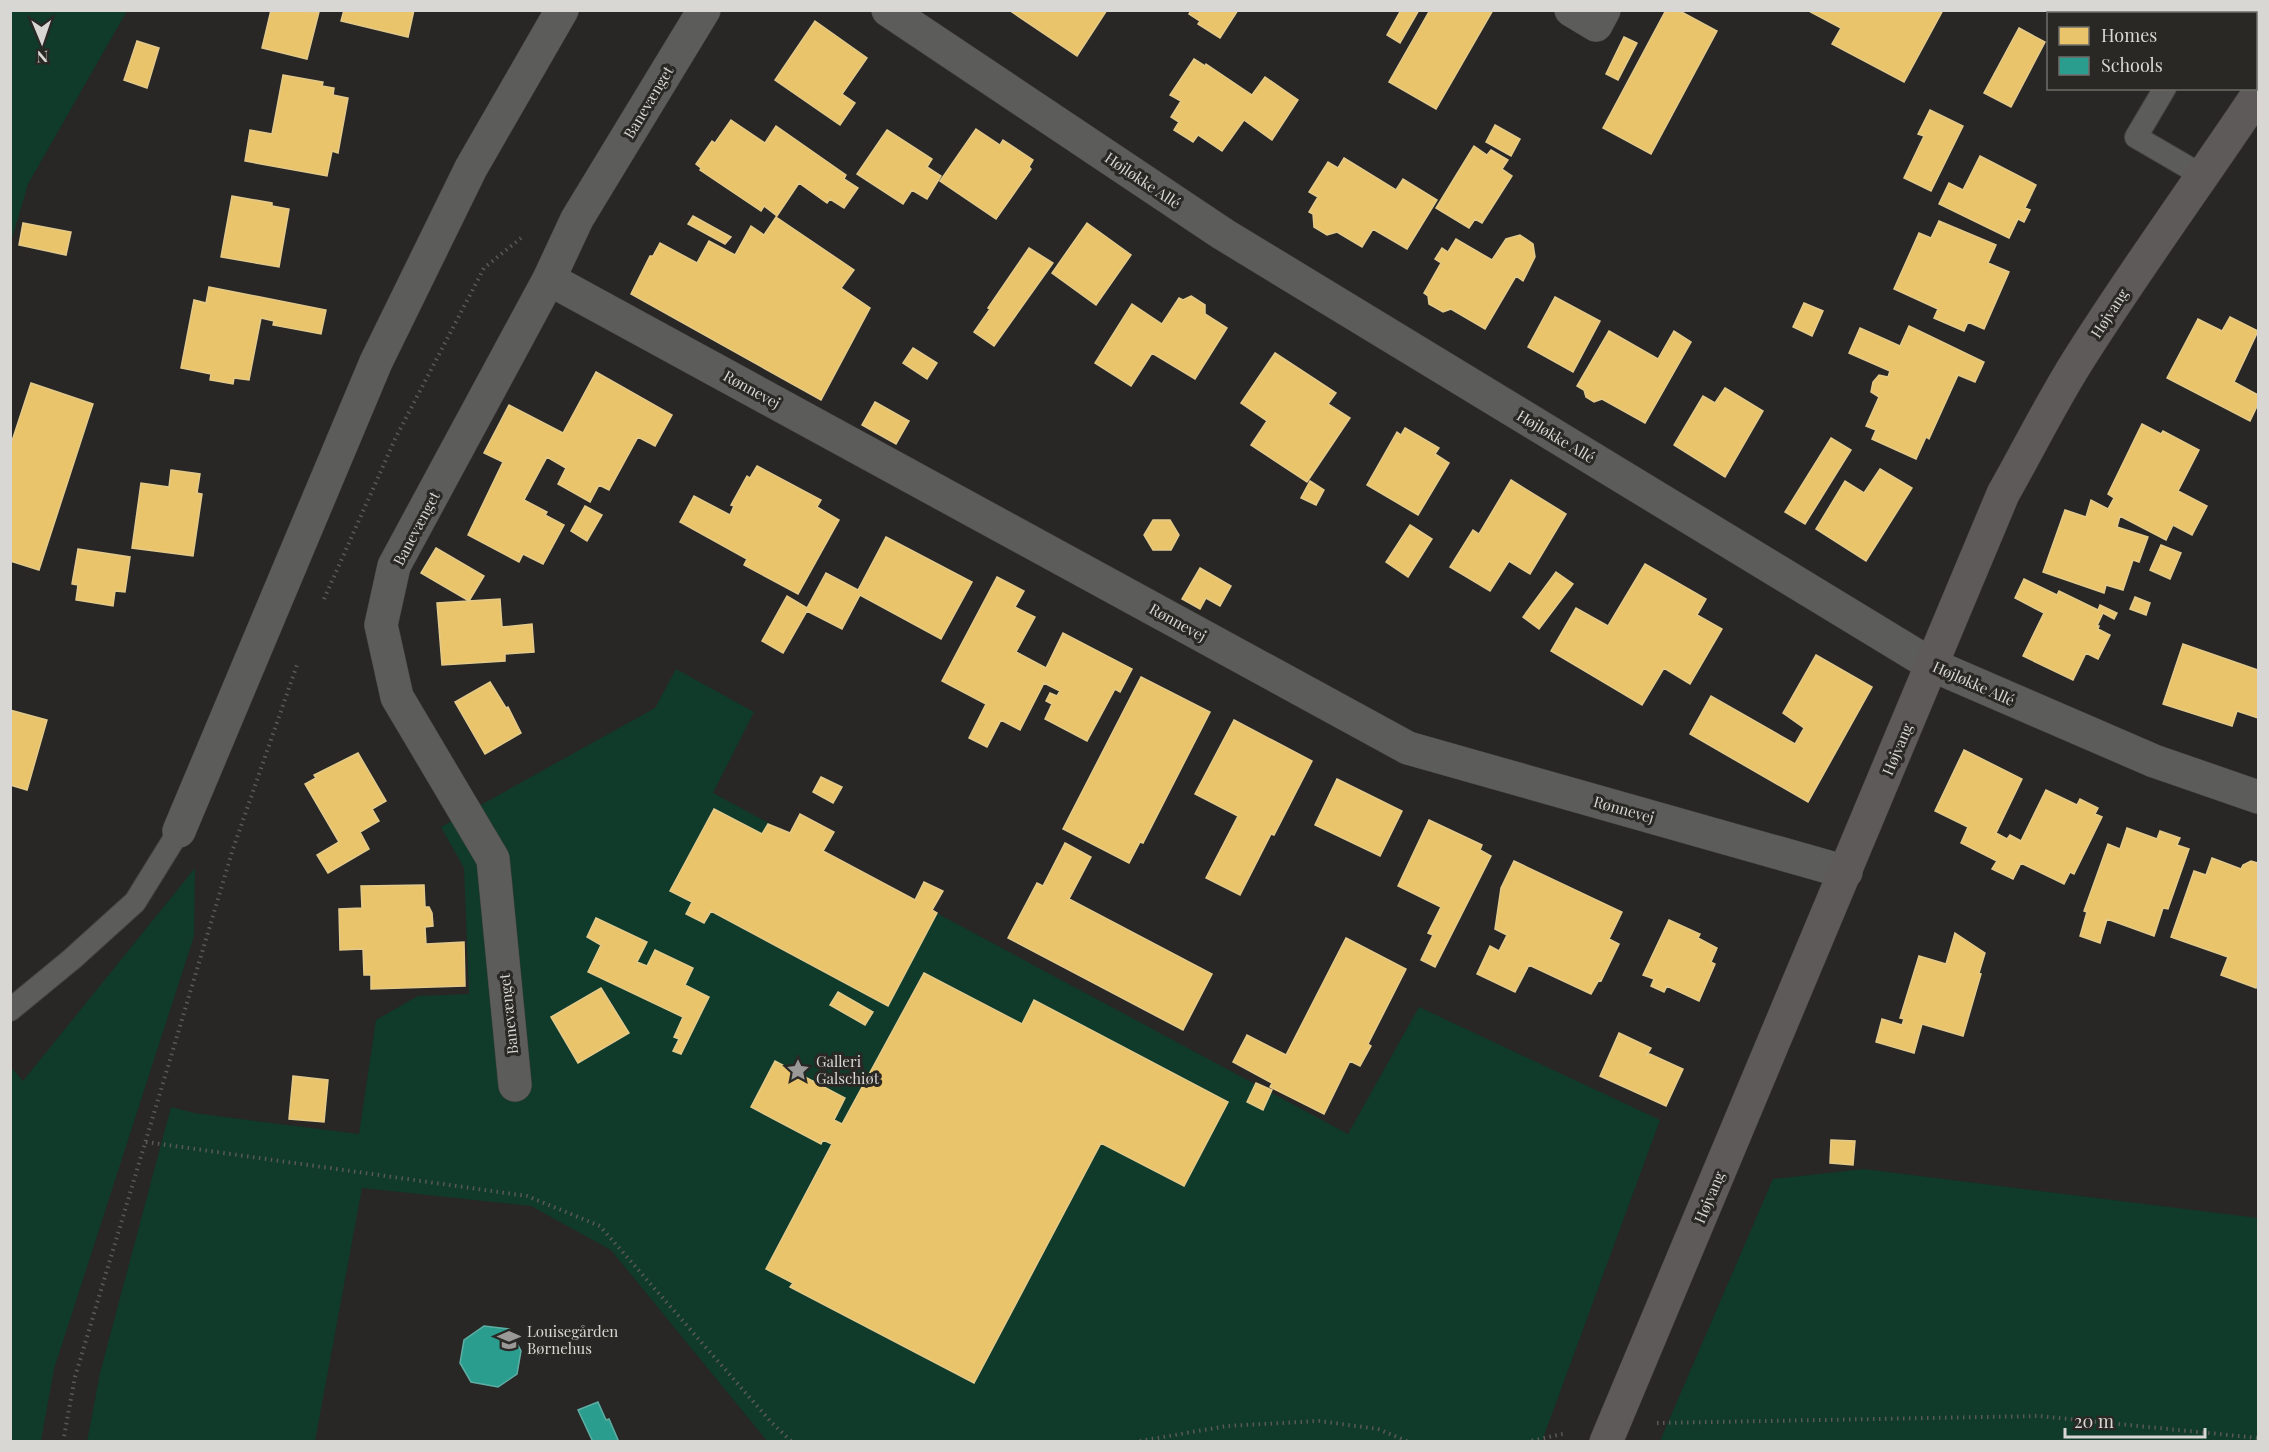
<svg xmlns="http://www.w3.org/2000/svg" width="2269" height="1452" viewBox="0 0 2269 1452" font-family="'Playfair Display',serif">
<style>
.green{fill:#103a2a}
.homes{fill:#e9c46a;stroke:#e4ca8a;stroke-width:1.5}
.schools{fill:#2a9d8f;stroke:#5eaea4;stroke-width:1.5}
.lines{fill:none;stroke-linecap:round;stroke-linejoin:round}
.lane-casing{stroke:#454442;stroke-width:24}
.street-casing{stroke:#454442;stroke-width:34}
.secondary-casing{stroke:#454442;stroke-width:34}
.path{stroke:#595957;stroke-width:4;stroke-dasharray:1.5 4.5;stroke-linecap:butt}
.lane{stroke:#5c5c5a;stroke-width:22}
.street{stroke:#5c5c5a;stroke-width:33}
.secondary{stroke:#5e5a59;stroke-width:33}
.labels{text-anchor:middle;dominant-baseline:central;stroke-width:6;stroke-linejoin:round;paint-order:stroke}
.street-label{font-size:15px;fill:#d8d7d4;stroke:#292824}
.poi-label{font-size:15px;fill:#d8d7d4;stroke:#292824;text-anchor:start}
</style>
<rect width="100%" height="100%" fill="#282725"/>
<path class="green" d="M 11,10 L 127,11 L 28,184 L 11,242 Z
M 676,669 L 754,712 L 713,793 L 1348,1134 L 1419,1007 L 1660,1120 L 1542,1441 L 767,1441 L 611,1250 L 531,1206 L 362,1188 L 315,1441 L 87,1442 L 100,1373 L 171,1107 L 194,1113 L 359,1134 L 376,1020 L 418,996 L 469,994 L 464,868 L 441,827 L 655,708 Z
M 195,868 L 194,936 L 54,1369 L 41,1441 L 11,1441 L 11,1067 L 23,1081 Z
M 1864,1169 L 2258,1218 L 2258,1441 L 1660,1441 L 1773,1179 Z"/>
<path class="homes" d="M 271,10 L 319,12 L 307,59 L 262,48 Z
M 344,10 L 414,10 L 408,37 L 341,21 Z
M 1009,10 L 1107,10 L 1077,56 Z
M 1191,10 L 1238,10 L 1220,38 L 1198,24 L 1200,21 L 1189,14 Z
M 1401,10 L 1419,10 L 1400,43 L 1387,35 Z
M 1430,10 L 1493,10 L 1436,109 L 1389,82 Z
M 1666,10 L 1678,10 L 1717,31 L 1651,154 L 1603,128 Z
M 1807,10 L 1943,10 L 1904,82 L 1832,44 L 1841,28 Z
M 815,21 L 867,58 L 842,94 L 855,103 L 840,125 L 775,80 Z
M 2019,28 L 2045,42 L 2011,107 L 1984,93 Z
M 1624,37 L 1637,43 L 1618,80 L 1606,74 Z
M 137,41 L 159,48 L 147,88 L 124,80 Z
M 1194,59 L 1205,66 L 1206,64 L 1252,95 L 1265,77 L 1298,100 L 1272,140 L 1244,120 L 1222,151 L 1198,135 L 1193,142 L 1174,130 L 1179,122 L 1171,117 L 1181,101 L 1170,95 Z
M 283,75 L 323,82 L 322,86 L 334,88 L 333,95 L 348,98 L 338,153 L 332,151 L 327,176 L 245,161 L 250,130 L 272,134 Z
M 1930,110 L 1963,126 L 1931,191 L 1904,178 L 1924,136 L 1918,134 Z
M 731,120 L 765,143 L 776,126 L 846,175 L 844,179 L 858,188 L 844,208 L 830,199 L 827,203 L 799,183 L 777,216 L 764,206 L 761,211 L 700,170 L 701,168 L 696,164 L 712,141 L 715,143 Z
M 1495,125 L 1520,139 L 1511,156 L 1486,142 Z
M 976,129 L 1000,145 L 1003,140 L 1033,160 L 1029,167 L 1031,169 L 996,219 L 940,181 Z
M 887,130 L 932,159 L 927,167 L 941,176 L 927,199 L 912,190 L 903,204 L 857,174 Z
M 1474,146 L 1487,155 L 1491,150 L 1508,160 L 1502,169 L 1512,176 L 1482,223 L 1475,219 L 1469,228 L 1436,208 Z
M 1980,156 L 2036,185 L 2025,208 L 2030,210 L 2024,222 L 2018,219 L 2009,238 L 1939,204 L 1949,183 L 1963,190 Z
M 1344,158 L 1396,190 L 1403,179 L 1437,200 L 1407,249 L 1373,229 L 1362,247 L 1337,232 L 1327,235 L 1314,227 L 1313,214 L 1309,212 L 1318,197 L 1309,192 L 1328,162 L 1338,168 Z
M 232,196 L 272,203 L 272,206 L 289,209 L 279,267 L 221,257 Z
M 693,216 L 731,237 L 725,244 L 688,224 Z
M 776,217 L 854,270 L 841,288 L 870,308 L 821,400 L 631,294 L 650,256 L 653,256 L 660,243 L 697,263 L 709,241 L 735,255 L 751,226 L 764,235 Z
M 1939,221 L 1996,245 L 1988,263 L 2009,272 L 1984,329 L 1968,322 L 1964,331 L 1934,318 L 1938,309 L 1894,289 L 1919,233 L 1931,238 Z
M 23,223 L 71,232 L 66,255 L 19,245 Z
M 1087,223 L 1131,255 L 1096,305 L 1052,273 Z
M 1520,235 L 1533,244 L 1535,257 L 1523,281 L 1516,276 L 1485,329 L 1451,309 L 1443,312 L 1429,304 L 1428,296 L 1424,293 L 1441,263 L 1435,259 L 1442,248 L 1448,252 L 1456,239 L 1492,260 L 1506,239 Z
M 1029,248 L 1053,263 L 994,346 L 974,332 L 990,309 L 988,308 Z
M 209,287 L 326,310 L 321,334 L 273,325 L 274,321 L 261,318 L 249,380 L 234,378 L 233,384 L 210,380 L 211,374 L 181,368 L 194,300 L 206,303 Z
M 1191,296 L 1205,305 L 1205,314 L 1227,328 L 1195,379 L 1152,353 L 1131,386 L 1095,363 L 1132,304 L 1162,324 L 1179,298 L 1183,300 Z
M 1555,297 L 1600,321 L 1573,372 L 1528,347 Z
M 1804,303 L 1823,311 L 1812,336 L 1793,327 Z
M 2230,317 L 2258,331 L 2234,382 L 2258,395 L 2258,404 L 2250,421 L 2167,378 L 2198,319 L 2222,331 Z
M 1909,326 L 1984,362 L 1975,382 L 1958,375 L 1929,439 L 1926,437 L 1916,459 L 1872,439 L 1876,430 L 1866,426 L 1879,397 L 1871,392 L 1873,382 L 1879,375 L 1888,377 L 1890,371 L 1849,353 L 1860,328 L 1900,346 Z
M 1609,331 L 1658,359 L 1674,331 L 1691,342 L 1645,423 L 1602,399 L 1594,402 L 1586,397 L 1584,390 L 1577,386 Z
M 913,348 L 937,363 L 927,379 L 903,363 Z
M 1275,353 L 1336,393 L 1328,404 L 1350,418 L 1307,482 L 1251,445 L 1267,421 L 1241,403 Z
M 596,372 L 672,415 L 655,446 L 638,437 L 609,490 L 599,485 L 590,502 L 558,484 L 566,468 L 547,457 L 524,500 L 547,512 L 545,515 L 564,525 L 543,564 L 523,554 L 519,562 L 468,535 L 503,462 L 484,453 L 509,405 L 563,433 Z
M 31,383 L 93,404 L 39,570 L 10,561 L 10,447 Z
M 1725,388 L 1763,411 L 1725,477 L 1674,445 L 1703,396 L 1715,403 Z
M 875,402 L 909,421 L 896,444 L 862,425 Z
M 2142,424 L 2161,434 L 2163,431 L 2199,450 L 2178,491 L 2207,506 L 2192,535 L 2173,525 L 2166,540 L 2120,516 L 2117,527 L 2148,537 L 2139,562 L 2133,560 L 2123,590 L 2106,585 L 2104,593 L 2043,572 L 2065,510 L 2086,517 L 2091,500 L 2108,509 L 2114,498 L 2108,494 Z
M 1405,428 L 1439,448 L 1435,454 L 1449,463 L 1418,515 L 1367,485 L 1397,432 L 1401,435 Z
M 1831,438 L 1851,450 L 1805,524 L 1785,512 Z
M 757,466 L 821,500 L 817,507 L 839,520 L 798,594 L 744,565 L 747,559 L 680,522 L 694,496 L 730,515 L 734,506 L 731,505 L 747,476 L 750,478 Z
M 1880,469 L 1912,488 L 1866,561 L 1816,529 L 1845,481 L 1864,493 Z
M 171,470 L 200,474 L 197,493 L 202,494 L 193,556 L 132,548 L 141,483 L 169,487 Z
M 1511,480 L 1566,514 L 1530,574 L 1509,561 L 1490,591 L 1450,567 L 1473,530 L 1479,534 Z
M 1310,481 L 1324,490 L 1316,505 L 1301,498 Z
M 585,506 L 602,515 L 587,541 L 571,531 Z
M 1153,520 L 1170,520 L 1179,535 L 1171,550 L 1153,550 L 1144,535 Z
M 1410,525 L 1432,539 L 1408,577 L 1386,562 Z
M 886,537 L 972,582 L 941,639 L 860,595 L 842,629 L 807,611 L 783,653 L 762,641 L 787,596 L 807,608 L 826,573 L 858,590 Z
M 2161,545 L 2181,553 L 2170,579 L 2150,570 Z
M 436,548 L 484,576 L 469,601 L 421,573 Z
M 78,549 L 130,557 L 125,592 L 115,591 L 113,606 L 76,600 L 78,585 L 72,584 Z
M 1645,564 L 1706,599 L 1697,615 L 1722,629 L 1690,684 L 1664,668 L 1642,705 L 1551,651 L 1576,608 L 1608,626 Z
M 1200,568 L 1231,586 L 1220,606 L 1206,598 L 1200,609 L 1182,599 Z
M 1556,572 L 1573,584 L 1539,629 L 1523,617 Z
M 997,577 L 1024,591 L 1015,607 L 1035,617 L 1016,652 L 1046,668 L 1063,633 L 1132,669 L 1120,692 L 1115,689 L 1087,741 L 1045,719 L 1052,704 L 1046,701 L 1050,693 L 1057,696 L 1060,691 L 1044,683 L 1020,730 L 1001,720 L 987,747 L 969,738 L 986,704 L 942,681 Z
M 2024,579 L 2057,595 L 2059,591 L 2098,610 L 2100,605 L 2117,613 L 2114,619 L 2103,613 L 2097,626 L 2099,626 L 2098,629 L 2110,635 L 2098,659 L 2086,653 L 2073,680 L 2023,656 L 2044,613 L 2015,598 Z
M 2135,597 L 2150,603 L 2146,615 L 2130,609 Z
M 500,599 L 502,627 L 532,624 L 534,652 L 505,654 L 505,661 L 442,665 L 437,603 Z
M 2183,644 L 2258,670 L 2258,718 L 2237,711 L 2232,726 L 2163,704 Z
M 1816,655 L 1872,687 L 1808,802 L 1690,734 L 1711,696 L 1795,744 L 1804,728 L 1783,713 Z
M 1141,677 L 1210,712 L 1143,843 L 1140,842 L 1129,863 L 1063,829 Z
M 490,682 L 506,708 L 508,707 L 521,733 L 485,754 L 455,702 Z
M 10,710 L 47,720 L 27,790 L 10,785 Z
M 1234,720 L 1312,761 L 1274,835 L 1271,834 L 1240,895 L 1206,878 L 1238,816 L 1195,794 Z
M 1964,750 L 2022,779 L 1996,833 L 2007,839 L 2010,835 L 2021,841 L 2046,790 L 2077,805 L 2080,799 L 2098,808 L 2095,814 L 2102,817 L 2074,874 L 2070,872 L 2064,884 L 2021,863 L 2013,879 L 1992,869 L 1997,861 L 1961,843 L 1968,827 L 1935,811 Z
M 358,753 L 386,801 L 372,809 L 379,821 L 360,832 L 369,849 L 328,873 L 317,855 L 339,842 L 305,784 L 316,778 L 314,775 Z
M 821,777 L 842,787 L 833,803 L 813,792 Z
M 1337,779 L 1402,811 L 1380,856 L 1315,825 Z
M 714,809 L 762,834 L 768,824 L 790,833 L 800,814 L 834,832 L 823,851 L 915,900 L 924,882 L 943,891 L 932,910 L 937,913 L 888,1006 L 711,911 L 704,923 L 686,914 L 692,902 L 670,891 Z
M 1429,820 L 1482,845 L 1480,850 L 1491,856 L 1435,967 L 1421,960 L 1433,935 L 1428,933 L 1441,907 L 1398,886 Z
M 2127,828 L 2157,839 L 2160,831 L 2180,838 L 2177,845 L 2189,849 L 2168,909 L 2163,908 L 2154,936 L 2107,919 L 2100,943 L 2080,936 L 2087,912 L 2084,911 L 2108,844 L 2120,849 Z
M 1065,843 L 1091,857 L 1069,899 L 1212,974 L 1183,1030 L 1008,938 L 1037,883 L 1043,886 Z
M 2212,858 L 2241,869 L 2243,865 L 2251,861 L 2258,863 L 2258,918 L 2257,924 L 2258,924 L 2258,980 L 2256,988 L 2221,975 L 2228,957 L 2171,937 L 2194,871 L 2206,875 Z
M 1514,861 L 1622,912 L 1609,939 L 1619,944 L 1601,981 L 1599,980 L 1591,994 L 1529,965 L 1515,992 L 1477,974 L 1490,946 L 1499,951 L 1507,935 L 1495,929 L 1501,888 Z
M 424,885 L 425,907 L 429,907 L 432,913 L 433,926 L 425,927 L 426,944 L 464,942 L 465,986 L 371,989 L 371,975 L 364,975 L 363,949 L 340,950 L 339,909 L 362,908 L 361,886 Z
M 596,918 L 647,942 L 637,962 L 647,966 L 655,950 L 693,968 L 685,985 L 709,997 L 681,1054 L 673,1051 L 679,1039 L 674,1037 L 683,1017 L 588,972 L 601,945 L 587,937 Z
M 1669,920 L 1700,934 L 1698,938 L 1717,948 L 1711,962 L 1715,964 L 1699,1001 L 1667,986 L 1664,992 L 1651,986 L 1654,979 L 1643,975 Z
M 1955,933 L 1985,953 L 1979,973 L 1981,974 L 1963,1036 L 1922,1024 L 1914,1053 L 1876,1042 L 1882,1019 L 1902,1025 L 1904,1019 L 1900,1018 L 1919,956 L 1946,964 Z
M 1346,938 L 1406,969 L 1368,1044 L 1371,1046 L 1360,1066 L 1350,1061 L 1324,1114 L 1270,1087 L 1272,1083 L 1233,1062 L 1247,1035 L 1286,1055 Z
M 924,973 L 1022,1024 L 1034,1000 L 1228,1102 L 1184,1186 L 1101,1143 L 974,1383 L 790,1287 L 793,1283 L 766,1269 L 832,1144 L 823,1140 L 821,1144 L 751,1107 L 775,1061 L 845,1098 L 834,1120 L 842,1124 Z
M 601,988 L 629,1033 L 578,1063 L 551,1017 Z
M 838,992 L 873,1012 L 865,1025 L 830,1005 Z
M 1619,1033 L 1651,1048 L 1647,1055 L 1650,1054 L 1683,1069 L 1666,1106 L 1600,1076 Z
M 293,1076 L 328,1080 L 324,1122 L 289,1119 Z
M 1256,1083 L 1272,1090 L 1263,1110 L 1247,1102 Z
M 1831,1140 L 1855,1141 L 1853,1165 L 1830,1163 Z"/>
<path class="schools" d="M 484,1326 L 509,1329 L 521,1351 L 517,1374 L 498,1387 L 471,1382 L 460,1363 L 464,1340 Z
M 598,1402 L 606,1420 L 609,1419 L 619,1442 L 593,1442 L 578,1410 Z"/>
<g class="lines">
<g class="lane-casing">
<path id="lane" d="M 2220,10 L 2226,14
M 2256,29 L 2258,31
M 2165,88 L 2136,137 L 2203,176
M 10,1010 L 72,959 L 135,902 L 179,831"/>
</g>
<g class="street-casing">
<path id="street" d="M 888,10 L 1223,234 L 1932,665 L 2154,761 L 2258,797
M 1571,10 L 1596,25 L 1604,10
M 549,279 L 1408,748 L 1846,872
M 179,831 L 376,362 L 471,168 L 562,10
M 515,1085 L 493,859 L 397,697 L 381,625 L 394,566 L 549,279 L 577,219 L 704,10"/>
</g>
<g class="secondary-casing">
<path id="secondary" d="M 1606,1442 L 2003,494 C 2028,450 2050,405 2077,362 C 2134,271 2198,184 2258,94"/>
</g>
<path class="path" d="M 324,599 L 396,437 L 484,268 L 521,238
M 146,1142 L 527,1196 L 600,1226 L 771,1422 L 792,1442
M 1657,1423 L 2039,1416 L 2258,1438
M 63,1442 L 75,1377 L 233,849 L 298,662
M 1134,1442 L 1227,1426 L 1319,1421 L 1378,1429 L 1409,1442
M 1526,1442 L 1567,1433"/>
<use href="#lane" class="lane"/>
<use href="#street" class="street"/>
<use href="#secondary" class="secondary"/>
</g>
<defs>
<g id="sight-bare" transform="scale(1.8)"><path d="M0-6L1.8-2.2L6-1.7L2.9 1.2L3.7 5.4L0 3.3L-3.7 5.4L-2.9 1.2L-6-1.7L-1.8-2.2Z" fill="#9a9997" stroke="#292824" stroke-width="2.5" paint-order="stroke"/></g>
<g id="school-bare" transform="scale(1.8)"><path d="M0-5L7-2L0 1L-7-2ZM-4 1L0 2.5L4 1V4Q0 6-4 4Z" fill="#9a9997" stroke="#292824" stroke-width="2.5" paint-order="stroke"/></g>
</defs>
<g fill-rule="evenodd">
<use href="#sight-bare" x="798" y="1070"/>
<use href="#school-bare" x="509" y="1340"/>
</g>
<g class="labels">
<g class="street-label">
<text transform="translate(648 102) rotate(-59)">Banevænget</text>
<text transform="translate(1143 180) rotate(34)">Højløkke Allé</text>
<text transform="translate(2109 313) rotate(-57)">Højvang</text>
<text transform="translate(752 389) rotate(29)">Rønnevej</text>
<text transform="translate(1556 436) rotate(31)">Højløkke Allé</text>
<text transform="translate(416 528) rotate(-62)">Banevænget</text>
<text transform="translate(1178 622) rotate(29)">Rønnevej</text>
<text transform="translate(1974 683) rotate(24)">Højløkke Allé</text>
<text transform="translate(1897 749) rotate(-67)">Højvang</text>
<text transform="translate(1624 809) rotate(16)">Rønnevej</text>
<text transform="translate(508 1014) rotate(-96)">Banevænget</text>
<text transform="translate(1709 1197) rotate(-67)">Højvang</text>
</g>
<g class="poi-label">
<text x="816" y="1061">Galleri<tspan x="816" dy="17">Galschiøt</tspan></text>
<text x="527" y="1331">Louisegården<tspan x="527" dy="17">Børnehus</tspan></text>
</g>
</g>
<rect width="2269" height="1452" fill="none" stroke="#d8d7d4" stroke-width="24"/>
<rect x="2047" y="12" width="210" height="78" fill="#292824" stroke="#6f6e6a" stroke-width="1.5"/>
<rect x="2059" y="27" width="30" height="18" fill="#e9c46a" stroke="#6f6e6a" stroke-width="1.5"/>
<text x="2101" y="42" font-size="18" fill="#d8d7d4">Homes</text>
<rect x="2059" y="57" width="30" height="18" fill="#2a9d8f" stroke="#6f6e6a" stroke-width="1.5"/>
<text x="2101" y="72" font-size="18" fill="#d8d7d4">Schools</text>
<g transform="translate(42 42) rotate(178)" stroke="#292824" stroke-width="4.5" paint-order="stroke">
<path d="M0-4.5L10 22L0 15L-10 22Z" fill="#d8d7d4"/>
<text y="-9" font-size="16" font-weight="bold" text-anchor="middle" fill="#d8d7d4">N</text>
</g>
<path d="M2065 1428v9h140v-9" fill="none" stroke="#d8d7d4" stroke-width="3"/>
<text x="2074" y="1428" font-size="18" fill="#d8d7d4" stroke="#292824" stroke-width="4.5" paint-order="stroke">20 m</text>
</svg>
